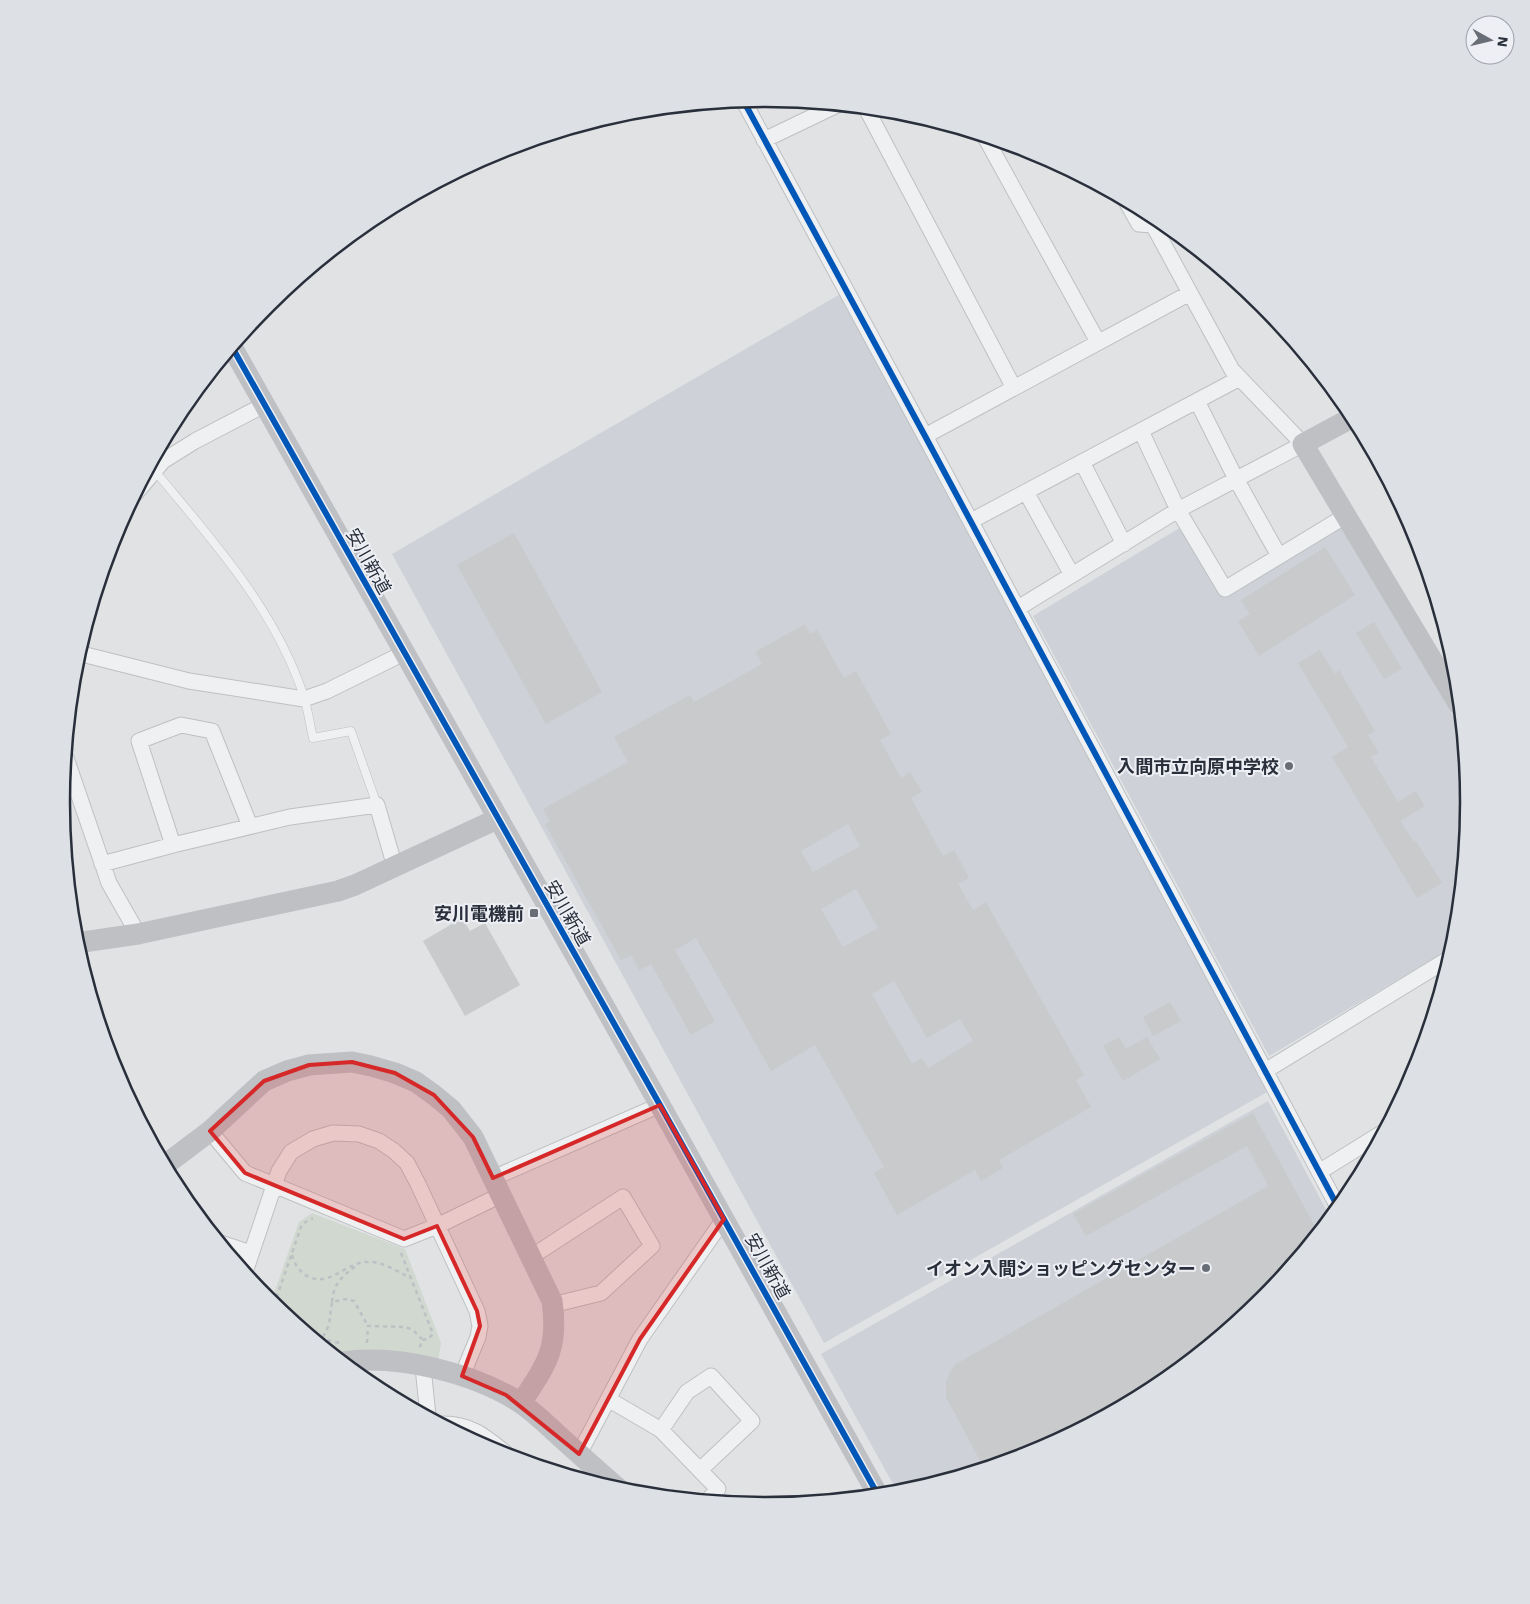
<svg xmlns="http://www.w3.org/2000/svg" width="1530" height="1604" viewBox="0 0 1530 1604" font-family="'Work Sans','Noto Sans JP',sans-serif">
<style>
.built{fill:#ced1d7}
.green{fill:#d0d8d0}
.building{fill:#c8cacc;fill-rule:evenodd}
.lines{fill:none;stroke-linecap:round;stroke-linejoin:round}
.lane-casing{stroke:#bec0c2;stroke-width:9}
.street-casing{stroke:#bec0c2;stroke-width:17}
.path{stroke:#bec0c4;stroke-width:2.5;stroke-dasharray:4 4;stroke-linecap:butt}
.lane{stroke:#eff0f1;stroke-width:8}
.street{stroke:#eff0f1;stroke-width:15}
.secondary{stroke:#bec0c4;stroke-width:21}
.cycleway-casing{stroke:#edeff4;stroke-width:9}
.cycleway{stroke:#0057b8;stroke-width:6}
.marked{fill:#d62828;fill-opacity:0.2;stroke:#d62828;stroke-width:4;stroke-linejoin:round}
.poi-dot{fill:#696e76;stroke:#edeff4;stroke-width:2}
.labels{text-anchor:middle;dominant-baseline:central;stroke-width:4;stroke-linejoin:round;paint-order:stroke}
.street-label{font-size:18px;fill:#292f3b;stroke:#edeff4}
.poi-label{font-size:18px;font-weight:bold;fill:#292f3b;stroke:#edeff4;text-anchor:end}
.rim{fill:none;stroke:#292f3b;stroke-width:2.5}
</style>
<rect width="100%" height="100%" fill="#e0e2e4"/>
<path class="built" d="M 842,293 L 1269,1091 L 824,1343 L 392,554 Z
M 1340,524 L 1462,731 L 1469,802 L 1455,940 L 1453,947 L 1269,1056 L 1033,616 L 1183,526 L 1223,595 Z
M 1268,1101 L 1330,1217 L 1262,1300 L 1156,1387 L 1034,1452 L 898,1493 L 821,1354 Z"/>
<path class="green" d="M 312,1213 L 405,1249 L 441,1343 L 438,1361 L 338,1358 L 271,1302 L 299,1222 Z"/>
<path class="building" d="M 514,533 L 602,692 L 546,724 L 457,565 Z
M 1325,547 L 1355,595 L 1259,656 L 1238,621 L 1250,614 L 1241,600 Z
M 1374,622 L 1402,669 L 1384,679 L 1356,633 Z
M 805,624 L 810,634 L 817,630 L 844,678 L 856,671 L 891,734 L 880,740 L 901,778 L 910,772 L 922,792 L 911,798 L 943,856 L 954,850 L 969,878 L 958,884 L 973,910 L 986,902 L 1084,1075 L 1076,1080 L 1091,1107 L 999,1160 L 1003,1168 L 981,1181 L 975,1170 L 897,1215 L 874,1173 L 884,1167 L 815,1045 L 771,1071 L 696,938 L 675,950 L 715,1021 L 691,1035 L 651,964 L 639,970 L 631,955 L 621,960 L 545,824 L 550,822 L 543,809 L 628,762 L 614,737 L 690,695 L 694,702 L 762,664 L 755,652 ZM 848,824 L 860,846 L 813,872 L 801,851 ZM 856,889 L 878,928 L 843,947 L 821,909 ZM 894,981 L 927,1038 L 960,1019 L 973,1041 L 928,1068 L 922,1058 L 912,1064 L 872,994 Z
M 1320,650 L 1335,674 L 1339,670 L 1375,731 L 1368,735 L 1379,753 L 1371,757 L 1398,802 L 1416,791 L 1425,806 L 1400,821 L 1414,842 L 1416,841 L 1442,883 L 1417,898 L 1332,757 L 1348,747 L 1298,663 Z
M 462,918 L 470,931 L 485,923 L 520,985 L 465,1016 L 423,941 Z
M 1170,1002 L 1181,1021 L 1153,1036 L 1143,1017 Z
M 1119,1037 L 1126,1049 L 1147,1037 L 1160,1059 L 1123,1081 L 1103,1046 Z
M 1253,1113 L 1318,1232 L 1262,1300 L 1156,1387 L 1034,1452 L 984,1468 L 946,1397 L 946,1383 L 951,1370 L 956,1364 L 1268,1186 L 1247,1146 L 1086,1236 L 1073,1214 Z"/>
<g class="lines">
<g class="lane-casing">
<path id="lane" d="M 155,471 C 212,540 276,610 304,697 C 308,710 310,725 313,738 L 351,731 L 377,805"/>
</g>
<g class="street-casing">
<path id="street" d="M 743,100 L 925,436 L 1338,1207
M 866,108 L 1014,388
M 985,137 L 1098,342
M 764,140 L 837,105
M 1126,201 L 1139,224 L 1153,225 L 1161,221
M 1197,401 L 1236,479 L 1279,556
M 1141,431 L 1178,510 L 1225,589 L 1347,515
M 925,436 L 1190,293
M 1082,462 L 1124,544
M 1026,492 L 1072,575
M 136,493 L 163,461 L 195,441 L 264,405
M 971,521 L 1240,378
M 1018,608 L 1178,510 L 1303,444 L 1232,370 L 1153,225
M 78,653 L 189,681 L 304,699 L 327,691 L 404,653
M 66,758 L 109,883 L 138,934
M 173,845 L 139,741 L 181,725 L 212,731 L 250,826
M 102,864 L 173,845 L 290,817 L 377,805 L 395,867
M 1265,1071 L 1450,958
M 210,1131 L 245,1173 L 404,1239 L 437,1226 L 501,1195
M 1319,1172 L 1382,1133
M 493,1178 L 660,1105
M 221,1243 L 251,1253
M 531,1257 L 623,1197 L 652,1246 L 601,1293 L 552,1305
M 245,1272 L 279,1171 L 291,1152 L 313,1139 L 333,1133 L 359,1134 L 379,1141 L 394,1151 L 407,1163 L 418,1184 L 477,1311 L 480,1326 L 478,1337 L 462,1376
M 423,1367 L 428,1416
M 608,1399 L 661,1430 L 718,1489 L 708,1500
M 443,1424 C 473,1424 487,1438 509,1456
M 661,1430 L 687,1392 L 711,1376 L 752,1421 L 700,1470
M 579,1454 L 640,1339 L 724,1219"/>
</g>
<path class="path" d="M 401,1253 L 433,1334 L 428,1339 L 422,1340 L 420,1347
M 292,1255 C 296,1271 310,1283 327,1278 C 341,1274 352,1262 367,1262 C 382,1261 397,1271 410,1278
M 332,1302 C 334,1282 342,1277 357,1265
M 274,1305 L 302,1224 L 313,1218
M 312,1336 C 322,1337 331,1342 341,1343
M 323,1337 L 329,1325 L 332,1302 L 346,1299 L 354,1301 L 368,1326
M 367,1343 L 368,1326 L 406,1327 L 414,1331 L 422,1339"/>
<use href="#lane" class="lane"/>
<use href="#street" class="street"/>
<path class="secondary" d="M 232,347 L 660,1105 L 878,1495
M 1353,417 L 1303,444 L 1459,705
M 76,943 L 138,934 L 338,891 L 355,885 L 497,819
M 165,1165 L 210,1131 L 264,1081 L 287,1071 L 309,1065 L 352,1062 L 371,1066 L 395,1073 L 416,1082 L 434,1095 L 451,1109 L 473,1137 L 552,1301 C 559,1349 546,1365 521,1403
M 343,1362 C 398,1354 473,1373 519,1402 C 533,1411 545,1423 557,1434 C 578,1453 599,1472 620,1490"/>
<g class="cycleway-casing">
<path id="cycleway" d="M 743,100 L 925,436 L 1338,1207
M 232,347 L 660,1105 L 878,1495"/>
</g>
<use href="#cycleway" class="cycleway"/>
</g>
<path class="marked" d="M 352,1062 L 395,1073 L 434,1095 L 473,1137 L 493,1178 L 660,1105 L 724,1219 L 640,1339 L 579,1454 L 506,1395 L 462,1376 L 480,1326 L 477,1311 L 437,1226 L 404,1239 L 245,1173 L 210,1131 L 264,1081 L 309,1065 Z"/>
<g class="poi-dot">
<circle cx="1289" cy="766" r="5"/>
<rect x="529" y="908" width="10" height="10" rx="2.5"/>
<circle cx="1206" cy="1268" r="5"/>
</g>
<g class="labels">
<g class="street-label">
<text transform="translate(369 561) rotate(61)">安川新道</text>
<text transform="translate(568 913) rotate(60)">安川新道</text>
<text transform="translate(768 1266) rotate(61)">安川新道</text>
</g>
<g class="poi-label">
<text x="1279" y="766">入間市立向原中学校</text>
<text x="524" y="913">安川電機前</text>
<text x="1196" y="1268">イオン入間ショッピングセンター</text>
</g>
</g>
<path d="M0 0H1530V1604H0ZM70 802a695 695 0 1 1 1390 0a695 695 0 1 1-1390 0Z" fill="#dde0e5" fill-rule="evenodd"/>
<path class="rim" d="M70 802a695 695 0 1 1 1390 0a695 695 0 1 1-1390 0Z"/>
<g transform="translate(1490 40) rotate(98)"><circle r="24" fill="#edeff4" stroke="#9fa2aa"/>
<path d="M0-4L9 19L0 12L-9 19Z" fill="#696e76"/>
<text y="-8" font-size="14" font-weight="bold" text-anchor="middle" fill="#292f3b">N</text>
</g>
</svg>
